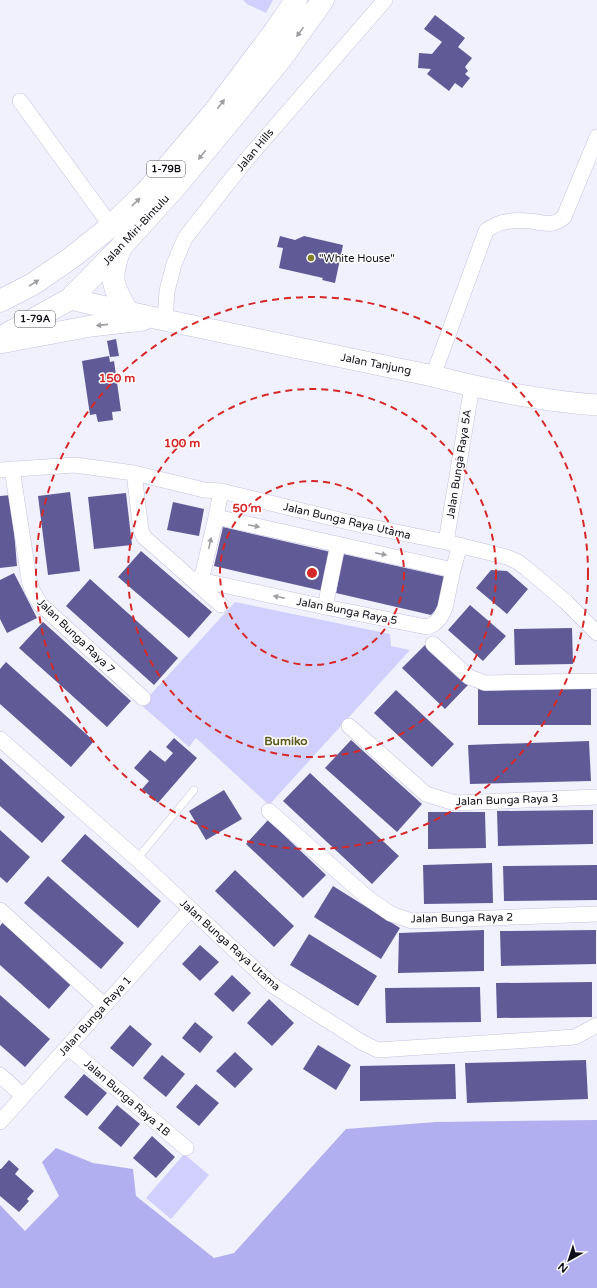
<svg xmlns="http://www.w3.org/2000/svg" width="597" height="1288" viewBox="0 0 597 1288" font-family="'Varela Round',sans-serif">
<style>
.green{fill:#d1d0fc}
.forest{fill:#b2aff0}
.building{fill:#605b96}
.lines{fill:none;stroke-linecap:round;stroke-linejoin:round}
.lane-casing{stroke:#c3c2e0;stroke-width:8}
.street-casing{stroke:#c3c2e0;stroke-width:16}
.secondary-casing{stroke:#c3c2e0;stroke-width:22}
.highway-casing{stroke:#c3c2e0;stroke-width:23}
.lane{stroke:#fff;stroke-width:7}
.street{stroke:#fff;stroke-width:15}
.secondary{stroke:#fff;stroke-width:21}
.highway{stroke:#fff;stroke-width:22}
.oneway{fill:#9f9fa3}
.ring{fill:none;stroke:#d62828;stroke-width:2;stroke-dasharray:7 5}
.poi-dot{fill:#848027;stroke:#fff;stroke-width:1.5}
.labels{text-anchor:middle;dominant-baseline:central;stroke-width:3;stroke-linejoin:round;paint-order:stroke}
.shield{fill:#fff;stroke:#57575e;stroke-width:1}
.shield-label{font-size:10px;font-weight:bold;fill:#0f0f19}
.street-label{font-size:11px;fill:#0f0f19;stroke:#fff}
.poi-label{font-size:11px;fill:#0f0f19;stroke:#fff;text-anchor:start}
.neighbourhood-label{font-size:12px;font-weight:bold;fill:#5d5a1f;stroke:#fff}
.centre{fill:#d62828;stroke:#fff;stroke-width:2}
.ring-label{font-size:12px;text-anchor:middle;font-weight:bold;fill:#d62828;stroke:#fff;stroke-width:3;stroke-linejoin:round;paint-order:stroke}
</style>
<rect width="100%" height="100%" fill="#f1f1fe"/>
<path class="green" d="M 243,0 L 273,0 L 266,13 L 247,4 Z
M 235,602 L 390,634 L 391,646 L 410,650 L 269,805 L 196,738 L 189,747 L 141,705 Z
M 184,1154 L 209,1175 L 171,1219 L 146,1198 Z"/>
<path class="forest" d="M 597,1120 L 597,1288 L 0,1288 L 0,1205 L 25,1231 L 59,1196 L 42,1162 L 56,1148 L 93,1163 L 133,1169 L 136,1196 L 214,1258 L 234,1253 L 346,1129 L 436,1122 Z"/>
<path class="building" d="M 435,15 L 465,38 L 458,47 L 472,58 L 465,67 L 468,71 L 465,74 L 470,78 L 462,88 L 455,83 L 449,91 L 427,74 L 431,69 L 418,68 L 419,53 L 432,54 L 442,42 L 424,29 Z
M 280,236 L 295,240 L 304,236 L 343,245 L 335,283 L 322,280 L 323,278 L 279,268 L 283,248 L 277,247 Z
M 116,339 L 119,356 L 110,357 L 107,341 Z
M 109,356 L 110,362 L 114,361 L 121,411 L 112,412 L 113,420 L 98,422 L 96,414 L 90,415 L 82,361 Z
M 70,492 L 80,571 L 48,575 L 38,496 Z
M 126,493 L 132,545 L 94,549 L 88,497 Z
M 11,495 L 17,566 L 0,568 L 0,496 Z
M 173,502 L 204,509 L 199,536 L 167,530 Z
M 223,527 L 331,552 L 323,591 L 214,566 Z
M 141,551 L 212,612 L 189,638 L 118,577 Z
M 343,554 L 446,577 L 442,603 L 431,615 L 336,593 Z
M 491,570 L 507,571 L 528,589 L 507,614 L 476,588 Z
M 14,573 L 37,618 L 7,633 L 0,619 L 0,580 Z
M 90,579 L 178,658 L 154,685 L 66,606 Z
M 470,605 L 506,636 L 483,661 L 448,630 Z
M 43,622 L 131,701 L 107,727 L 19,648 Z
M 572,628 L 573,664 L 515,665 L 514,629 Z
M 425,645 L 468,685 L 445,709 L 402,668 Z
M 6,662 L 94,741 L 71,767 L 0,704 L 0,669 Z
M 478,686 L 591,686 L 591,725 L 478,725 Z
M 396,690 L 454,744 L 432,767 L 374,713 Z
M 174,738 L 197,758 L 158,803 L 142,789 L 149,781 L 134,768 L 150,750 L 165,762 L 173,753 L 166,747 Z
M 351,740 L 422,804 L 397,832 L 325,768 Z
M 589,741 L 591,781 L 470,784 L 468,745 Z
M 0,758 L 65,817 L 42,843 L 0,806 Z
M 310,773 L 399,856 L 372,884 L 283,801 Z
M 224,790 L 242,819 L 206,840 L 189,811 Z
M 593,810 L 593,844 L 498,846 L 497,811 Z
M 428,812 L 485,812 L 486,848 L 428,849 Z
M 268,820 L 326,875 L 303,898 L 246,844 Z
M 0,830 L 30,857 L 7,883 L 0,877 Z
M 85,834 L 161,901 L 138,928 L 61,861 Z
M 492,863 L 493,903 L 424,904 L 423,865 Z
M 597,865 L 597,900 L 504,901 L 503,866 Z
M 235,870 L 294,926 L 274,947 L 215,891 Z
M 48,876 L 124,943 L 101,969 L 24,903 Z
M 333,886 L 400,928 L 381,959 L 314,917 Z
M 3,922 L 72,983 L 49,1009 L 0,965 L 0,926 Z
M 484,930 L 484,971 L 398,973 L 399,933 Z
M 596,930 L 596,964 L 501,966 L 500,931 Z
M 309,934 L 377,976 L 358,1006 L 290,965 Z
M 200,945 L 219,962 L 200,981 L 182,964 Z
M 232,975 L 251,993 L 233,1012 L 214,994 Z
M 592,982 L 592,1017 L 497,1018 L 496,983 Z
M 480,987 L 481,1022 L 386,1023 L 385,988 Z
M 0,995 L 50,1039 L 25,1067 L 0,1045 Z
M 269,999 L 294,1023 L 272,1046 L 247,1023 Z
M 195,1022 L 213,1037 L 200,1053 L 182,1038 Z
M 130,1025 L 152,1044 L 133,1067 L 110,1048 Z
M 318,1045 L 351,1065 L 336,1090 L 303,1069 Z
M 235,1052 L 253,1069 L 235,1088 L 216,1071 Z
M 162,1055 L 185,1074 L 166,1097 L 143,1078 Z
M 586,1060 L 588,1099 L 467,1103 L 465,1063 Z
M 455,1064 L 456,1099 L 360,1101 L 360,1066 Z
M 84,1074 L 107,1093 L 87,1116 L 64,1097 Z
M 196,1084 L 219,1103 L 199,1126 L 176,1107 Z
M 117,1105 L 140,1124 L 121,1147 L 98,1128 Z
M 152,1136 L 175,1157 L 156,1178 L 133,1158 Z
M 9,1160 L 19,1169 L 15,1174 L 34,1191 L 27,1199 L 29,1201 L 19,1212 L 0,1196 L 0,1169 L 1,1169 Z"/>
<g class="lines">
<g class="lane-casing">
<path id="lane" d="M 137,859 L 194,790"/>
</g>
<g class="street-casing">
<path id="street" d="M 20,101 L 111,226
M 165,320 L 167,291 L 174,264 L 185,238 L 247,159 L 385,0
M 433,376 L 486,231 C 500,219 519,219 537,222 C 543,223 550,225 556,222 C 559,221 561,219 564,217 L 597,137
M 12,469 L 29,579 L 32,590 L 40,604 L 143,698
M 0,470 L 75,465 L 134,473 L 204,490 L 221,491 L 352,523 L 446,542 L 507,557 L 518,562 L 526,568 L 566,602 L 597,633
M 134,473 L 141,531 L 144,537 L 221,605
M 216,517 L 453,570
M 446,542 L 472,386
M 190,578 L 325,607 L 427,627 L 434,624 L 440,618 L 445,608 L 453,570 L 460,545
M 201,581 L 216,517 L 221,491
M 325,607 L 338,544
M 433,644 L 469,677 L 485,683 L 597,681
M 349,726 L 426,794 L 455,803 L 597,797
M 0,739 L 137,859 L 272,985 L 363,1043 L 378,1050 L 575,1037 L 597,1025
M 269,811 L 369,899 L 391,914 L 412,921 L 597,914
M 0,910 L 104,1005
M 68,1047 L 186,1148
M 0,1075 L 23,1096
M 0,1122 L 190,910"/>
</g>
<g class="secondary-casing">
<path id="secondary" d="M 70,299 L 155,318 L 433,376 C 487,390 541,401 597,405
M 0,343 L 91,326 L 143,320"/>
</g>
<g class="highway-casing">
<path id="highway" d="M 120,249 C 109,278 112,285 127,311
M 0,301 L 33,284 L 71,258 L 111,226 L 146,192 L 214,112 L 275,31 L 296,0
M 0,338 L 70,299 L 120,248 L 177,185 L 280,60 L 323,0"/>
</g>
<use href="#lane" class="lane"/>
<use href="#street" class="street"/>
<use href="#secondary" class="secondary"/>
<use href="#highway" class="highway"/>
</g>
<defs><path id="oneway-solid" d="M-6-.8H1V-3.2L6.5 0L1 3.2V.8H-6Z"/></defs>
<g class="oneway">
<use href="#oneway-solid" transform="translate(300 32) rotate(126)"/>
<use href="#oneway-solid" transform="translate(221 104) rotate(-53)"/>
<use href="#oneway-solid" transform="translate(202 155) rotate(129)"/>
<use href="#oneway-solid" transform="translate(136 202) rotate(-44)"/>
<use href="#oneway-solid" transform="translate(34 283) rotate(-32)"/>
<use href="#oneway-solid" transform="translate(102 325) rotate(174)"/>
<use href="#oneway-solid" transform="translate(254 526) rotate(12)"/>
<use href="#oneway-solid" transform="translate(210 543) rotate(-77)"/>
<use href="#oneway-solid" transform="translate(381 554) rotate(12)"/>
<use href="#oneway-solid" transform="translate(279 597) rotate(-168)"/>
</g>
<g class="ring">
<circle cx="312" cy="573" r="92"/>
<circle cx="312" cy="573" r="184"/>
<circle cx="312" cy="573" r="276"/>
</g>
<circle class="poi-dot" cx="311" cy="258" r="4"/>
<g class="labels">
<g class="shield">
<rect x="147" y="161" width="38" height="16" rx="3"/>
<rect x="15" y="311" width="40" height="16" rx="3"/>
</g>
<g class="shield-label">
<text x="166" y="169">1-79B</text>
<text x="35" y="319">1-79A</text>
</g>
<g class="street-label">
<text transform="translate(255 150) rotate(-50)">Jalan Hills</text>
<text transform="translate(136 230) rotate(-47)">Jalan Miri-Bintulu</text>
<text transform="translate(376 364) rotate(11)">Jalan Tanjung</text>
<text transform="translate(459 464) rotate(-81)">Jalan Bunga Raya 5A</text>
<text transform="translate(347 521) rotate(13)">Jalan Bunga Raya Utama</text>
<text transform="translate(347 611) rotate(11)">Jalan Bunga Raya 5</text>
<text transform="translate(76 636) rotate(44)">Jalan Bunga Raya 7</text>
<text transform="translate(507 800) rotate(-2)">Jalan Bunga Raya 3</text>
<text transform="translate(462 918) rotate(-1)">Jalan Bunga Raya 2</text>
<text transform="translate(230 945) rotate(42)">Jalan Bunga Raya Utama</text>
<text transform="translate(95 1016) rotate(-48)">Jalan Bunga Raya 1</text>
<text transform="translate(127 1098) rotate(41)">Jalan Bunga Raya 1B</text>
</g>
<g class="poi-label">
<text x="319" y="258">"White House"</text>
</g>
<g class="neighbourhood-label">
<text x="286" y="741">Bumiko</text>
</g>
</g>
<circle cx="312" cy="573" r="6" class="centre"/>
<g class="ring-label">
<text x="117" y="382">150 m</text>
<text x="182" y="447">100 m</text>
<text x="247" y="512">50 m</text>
</g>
<g transform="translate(569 1260) rotate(219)" stroke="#ffffff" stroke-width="3" paint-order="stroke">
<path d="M0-3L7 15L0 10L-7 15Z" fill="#0f0f19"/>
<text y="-6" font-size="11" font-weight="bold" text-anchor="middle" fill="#0f0f19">N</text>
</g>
</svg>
